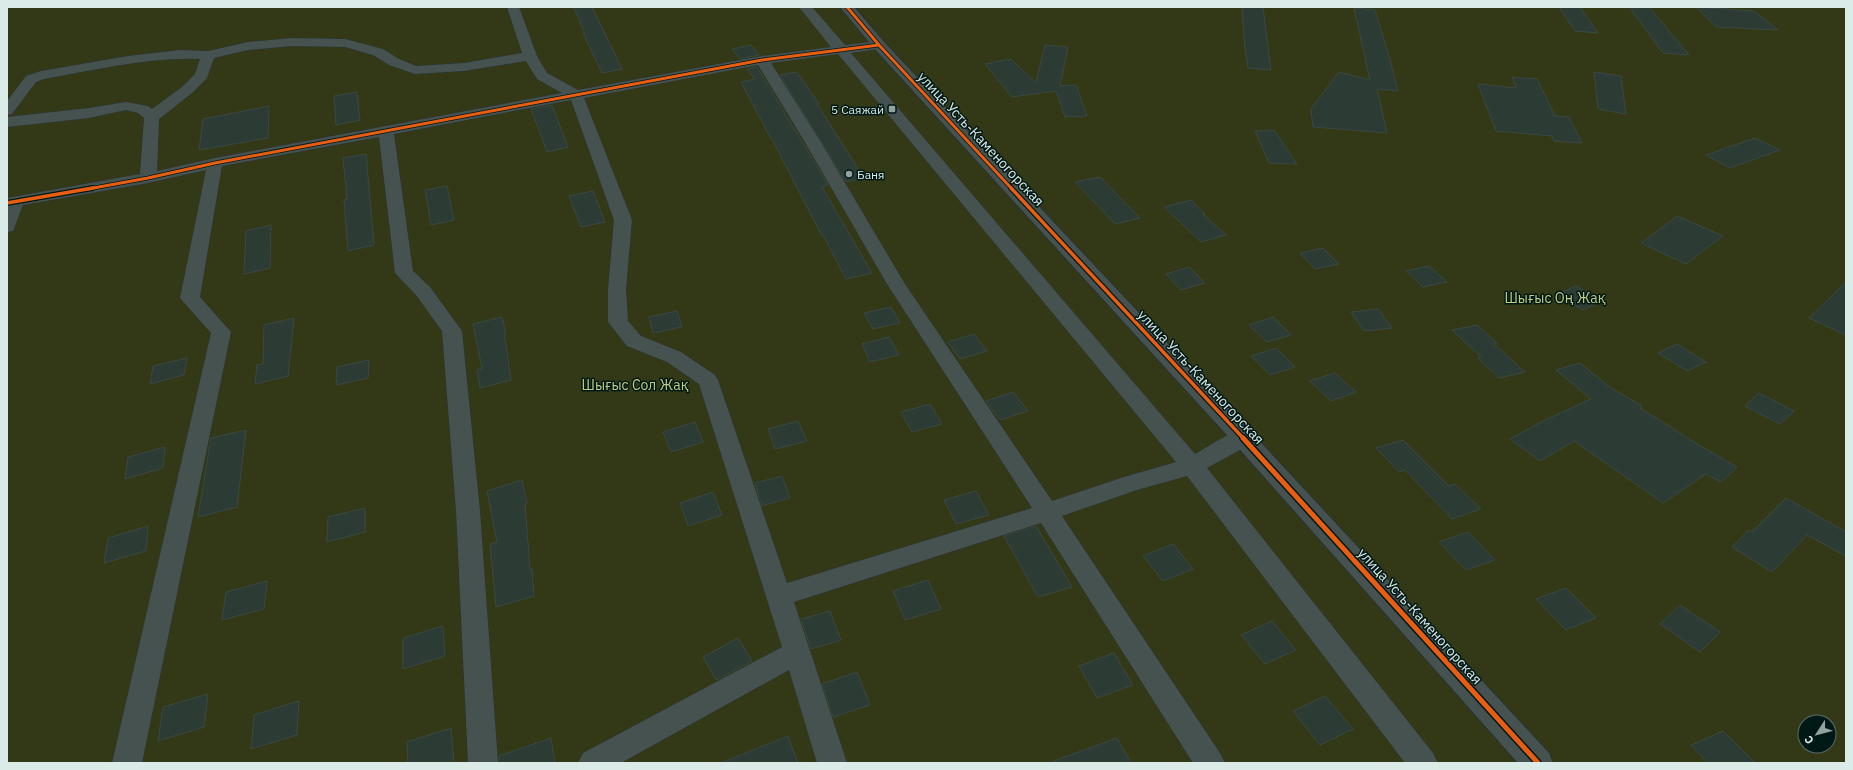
<svg xmlns="http://www.w3.org/2000/svg" width="1853" height="770" viewBox="0 0 1853 770" font-family="'IBM Plex Sans',sans-serif">
<style>
.green{fill:#333916;fill-rule:evenodd}
.building{fill:#2c3b34;stroke:#3a4843}
.lines{fill:none;stroke-linecap:round;stroke-linejoin:round}
.street-casing{stroke:#2a3433;stroke-width:1}
.secondary-casing{stroke:#2a3433;stroke-width:2}
.street{fill:#465250;fill-rule:evenodd}
.secondary{fill:#465250;fill-rule:evenodd}
.cycleway-far2-casing{stroke:#001916;stroke-width:4.5}
.cycleway-far1-casing{stroke:#001916;stroke-width:6}
.cycleway-casing{stroke:#001916;stroke-width:8}
.cycleway-far2{stroke:#e95d12;stroke-width:3}
.cycleway-far1{stroke:#e95d12;stroke-width:3.5}
.cycleway{stroke:#e95d12;stroke-width:5}
.poi-dot{fill:#93a3a0;stroke:#001916;stroke-width:1.5}
.labels{text-anchor:middle;dominant-baseline:central;stroke-width:3;stroke-linejoin:round;paint-order:stroke}
.far-poi-label{font-size:12px;fill:#dbebe8;stroke:#001916;text-anchor:end}
.street-label{font-size:14px;fill:#dbebe8;stroke:#001916}
.park-label{font-size:14px;fill:#c3cc82;stroke:#001916}
</style>
<rect width="100%" height="100%" fill="#0c1d1a"/>
<path class="green" d="M 7,7 L 1846,7 L 1846,763 L 7,763 ZM 1805,722 L 1829,722 L 1829,746 L 1805,746 Z"/>
<path class="building" d="M 573,7 L 592,7 L 622,69 L 602,73 L 583,33 L 585,33 L 580,23 L 581,23 Z
M 1242,7 L 1263,7 L 1271,70 L 1248,68 L 1244,40 Z
M 1559,7 L 1580,7 L 1598,33 L 1575,31 Z
M 1629,7 L 1649,7 L 1689,55 L 1663,53 Z
M 1696,7 L 1754,11 L 1778,30 L 1716,27 Z
M 1354,8 L 1375,10 L 1391,63 L 1398,91 L 1377,89 L 1387,133 L 1313,127 L 1311,109 L 1339,72 L 1370,80 Z
M 751,45 L 759,55 L 740,59 L 732,49 Z
M 1045,45 L 1068,47 L 1060,86 L 1076,85 L 1087,116 L 1065,117 L 1056,91 L 1012,97 L 985,64 L 1011,59 L 1036,83 Z
M 757,67 L 828,185 L 822,187 L 872,273 L 846,279 L 823,235 L 822,236 L 772,139 L 771,139 L 741,82 L 755,79 L 747,69 Z
M 797,72 L 819,104 L 817,104 L 864,178 L 846,182 L 780,75 Z
M 1594,72 L 1621,76 L 1626,114 L 1598,109 Z
M 1512,77 L 1537,79 L 1555,116 L 1569,117 L 1582,143 L 1554,141 L 1552,136 L 1496,131 L 1478,84 L 1516,88 Z
M 357,92 L 360,120 L 336,125 L 334,96 Z
M 552,105 L 568,147 L 547,152 L 531,109 Z
M 269,106 L 268,138 L 199,150 L 203,119 Z
M 1274,130 L 1297,164 L 1269,163 L 1255,131 Z
M 1755,138 L 1780,150 L 1730,168 L 1706,155 Z
M 366,154 L 374,245 L 348,251 L 344,200 L 347,199 L 343,158 Z
M 1100,177 L 1140,218 L 1115,224 L 1075,182 Z
M 447,186 L 454,220 L 431,225 L 425,190 Z
M 593,191 L 605,222 L 581,227 L 569,196 Z
M 1191,200 L 1205,214 L 1203,214 L 1226,235 L 1201,242 L 1164,207 Z
M 1677,216 L 1723,236 L 1686,264 L 1641,243 Z
M 271,225 L 270,268 L 244,274 L 246,231 Z
M 1323,248 L 1339,264 L 1315,269 L 1300,253 Z
M 1429,266 L 1447,282 L 1423,287 L 1406,271 Z
M 1189,267 L 1205,283 L 1181,290 L 1166,274 Z
M 1846,282 L 1846,335 L 1809,318 Z
M 1576,286 L 1602,301 L 1583,310 L 1557,294 Z
M 891,307 L 900,323 L 873,329 L 864,313 Z
M 1378,309 L 1392,328 L 1364,331 L 1351,312 Z
M 677,311 L 682,327 L 653,333 L 649,317 Z
M 502,317 L 506,333 L 504,333 L 511,380 L 480,388 L 477,370 L 482,368 L 473,324 Z
M 1273,317 L 1291,335 L 1267,342 L 1249,325 Z
M 294,318 L 288,376 L 255,384 L 257,365 L 263,364 L 264,325 Z
M 1477,325 L 1497,343 L 1494,344 L 1525,372 L 1499,378 L 1478,358 L 1481,357 L 1452,330 Z
M 974,334 L 987,351 L 960,359 L 948,342 Z
M 889,337 L 899,355 L 870,362 L 862,344 Z
M 1677,344 L 1706,362 L 1687,371 L 1658,353 Z
M 1276,348 L 1295,367 L 1270,375 L 1251,356 Z
M 187,358 L 184,375 L 150,384 L 153,366 Z
M 369,360 L 368,378 L 336,385 L 337,367 Z
M 1580,363 L 1611,388 L 1642,406 L 1640,408 L 1699,445 L 1737,467 L 1721,482 L 1706,474 L 1663,503 L 1574,441 L 1540,461 L 1510,439 L 1543,421 L 1591,399 L 1556,370 Z
M 1335,373 L 1356,392 L 1331,401 L 1310,381 Z
M 1013,392 L 1028,411 L 1000,420 L 986,401 Z
M 1759,393 L 1794,411 L 1780,424 L 1745,406 Z
M 930,404 L 942,424 L 912,432 L 901,412 Z
M 798,421 L 807,441 L 775,449 L 768,429 Z
M 695,422 L 703,442 L 671,452 L 663,432 Z
M 246,430 L 237,507 L 198,517 L 211,438 Z
M 1403,440 L 1449,486 L 1455,484 L 1481,509 L 1452,519 L 1405,470 L 1399,472 L 1376,448 Z
M 165,447 L 163,468 L 125,479 L 128,457 Z
M 782,476 L 790,498 L 762,506 L 755,483 Z
M 522,480 L 527,503 L 525,504 L 530,569 L 532,569 L 534,596 L 496,607 L 490,544 L 497,542 L 487,491 Z
M 976,491 L 989,515 L 956,524 L 944,500 Z
M 713,492 L 722,515 L 688,526 L 680,503 Z
M 1786,498 L 1846,532 L 1846,556 L 1807,535 L 1772,572 L 1732,547 L 1749,530 L 1752,532 Z
M 365,508 L 365,532 L 327,542 L 328,517 Z
M 148,526 L 146,551 L 104,563 L 108,538 Z
M 1036,526 L 1072,587 L 1038,597 L 1004,536 Z
M 1468,532 L 1495,560 L 1466,570 L 1439,542 Z
M 1173,544 L 1193,569 L 1163,581 L 1143,556 Z
M 928,580 L 941,609 L 905,620 L 893,591 Z
M 267,581 L 264,609 L 222,620 L 226,592 Z
M 1566,588 L 1596,618 L 1566,630 L 1536,599 Z
M 1680,605 L 1720,632 L 1700,652 L 1660,624 Z
M 830,611 L 841,640 L 811,649 L 801,619 Z
M 1272,621 L 1296,650 L 1265,664 L 1241,635 Z
M 443,626 L 445,656 L 403,669 L 403,638 Z
M 738,638 L 752,661 L 716,680 L 703,657 Z
M 1114,653 L 1133,685 L 1097,698 L 1079,666 Z
M 857,672 L 870,705 L 833,717 L 822,684 Z
M 208,694 L 204,727 L 158,741 L 163,707 Z
M 1325,696 L 1353,729 L 1320,745 L 1293,711 Z
M 299,701 L 297,735 L 251,749 L 254,715 Z
M 451,728 L 454,763 L 408,763 L 407,742 Z
M 1723,731 L 1755,763 L 1708,763 L 1691,745 Z
M 788,736 L 798,763 L 723,763 L 723,762 Z
M 551,738 L 555,763 L 499,763 L 499,756 Z
M 1117,738 L 1131,763 L 1055,763 L 1054,761 Z"/>
<g class="lines">
<g class="street-casing">
<path id="street" d="M 507,7 L 519,7 L 537,56 L 547,73 L 578,90 L 762,56 L 831,47 L 799,7 L 812,7 L 845,45 L 879,41 L 884,42 L 886,45 L 884,48 L 851,53 L 1195,454 C 1210,446 1234,427 1251,432 L 1254,438 L 1251,444 L 1207,468 L 1433,753 L 1438,763 L 1405,763 L 1187,476 L 1137,490 L 1062,516 L 1220,753 L 1225,763 L 1193,763 L 1041,523 L 794,602 L 847,763 L 817,763 L 789,670 L 621,763 L 578,763 L 583,753 L 782,647 L 699,384 L 667,362 L 627,346 L 608,322 L 608,289 L 614,220 L 571,100 L 394,134 L 413,271 L 430,287 L 462,331 L 480,511 L 498,763 L 468,763 L 456,511 L 442,331 L 416,295 L 395,273 L 379,137 L 222,166 L 200,297 L 231,332 L 142,763 L 112,763 L 211,333 L 180,298 L 206,170 L 148,183 L 23,205 L 13,231 L 7,232 L 7,198 L 140,174 L 144,118 L 138,113 L 126,110 L 89,118 L 7,127 L 7,117 L 89,108 L 126,102 L 148,106 L 152,109 L 182,87 L 195,74 L 200,59 C 148,57 95,70 44,79 L 36,82 L 12,114 L 7,115 L 7,101 L 26,76 L 41,71 L 128,56 L 180,50 L 208,51 L 248,42 L 292,38 L 345,39 L 383,49 L 399,59 L 416,66 L 464,63 L 522,53 ZM 292,46 L 345,47 L 373,55 L 389,65 L 415,74 L 464,71 L 526,61 L 537,79 L 562,93 L 215,158 L 157,171 L 159,119 L 192,93 L 207,78 L 214,58 L 248,50 ZM 838,54 L 1176,462 L 1124,477 L 1052,501 L 905,284 L 819,139 L 771,63 ZM 758,65 L 803,139 L 887,284 L 1032,508 L 787,583 L 718,380 L 715,375 L 681,352 L 641,336 L 628,321 L 626,289 L 632,220 L 584,98 Z"/>
</g>
<g class="secondary-casing">
<path id="secondary" d="M 840,7 L 854,7 L 884,42 L 1251,432 L 1549,753 L 1553,763 L 1518,763 L 1235,444 L 874,48 Z"/>
</g>
<use href="#street" class="street"/>
<use href="#secondary" class="secondary"/>
<g class="cycleway-far2-casing">
<path id="cycleway-far2" d="M 847,7 L 879,45 L 1012,189
M 88,189 L 148,178 L 215,163 L 762,60 L 879,45"/>
</g>
<g class="cycleway-far1-casing">
<path id="cycleway-far1" d="M 1011,188 L 1244,439
M 7,203 L 93,188"/>
</g>
<g class="cycleway-casing">
<path id="cycleway" d="M 1243,438 L 1538,763"/>
</g>
<use href="#cycleway-far2" class="cycleway-far2"/>
<use href="#cycleway-far1" class="cycleway-far1"/>
<use href="#cycleway" class="cycleway"/>
</g>
<g class="poi-dot">
<rect x="888" y="105" width="8" height="8" rx="2"/>
<circle cx="849" cy="174" r="4"/>
</g>
<g class="labels">
<g class="far-poi-label">
<text x="884" y="109">5 Саяжай</text>
<text x="857" y="174" text-anchor="start">Баня</text>
</g>
<g class="street-label">
<text transform="translate(981 139) rotate(47)">улица Усть-Каменогорская</text>
<text transform="translate(1201 377) rotate(47)">улица Усть-Каменогорская</text>
<text transform="translate(1420 616) rotate(48)">улица Усть-Каменогорская</text>
</g>
<g class="park-label">
<text x="1555" y="298">Шығыс Оң Жақ</text>
<text x="635" y="385">Шығыс Сол Жақ</text>
</g>
</g>
<rect width="1853" height="770" fill="none" stroke="#dbebe8" stroke-width="16"/>
<g transform="translate(1817 734) rotate(234)"><circle r="19" fill="#001916" stroke="#586d6a"/>
<path d="M0-3L7 15L0 10L-7 15Z" fill="#93a3a0"/>
<text y="-6" font-size="11" font-weight="bold" text-anchor="middle" fill="#dbebe8">С</text>
</g>
</svg>
